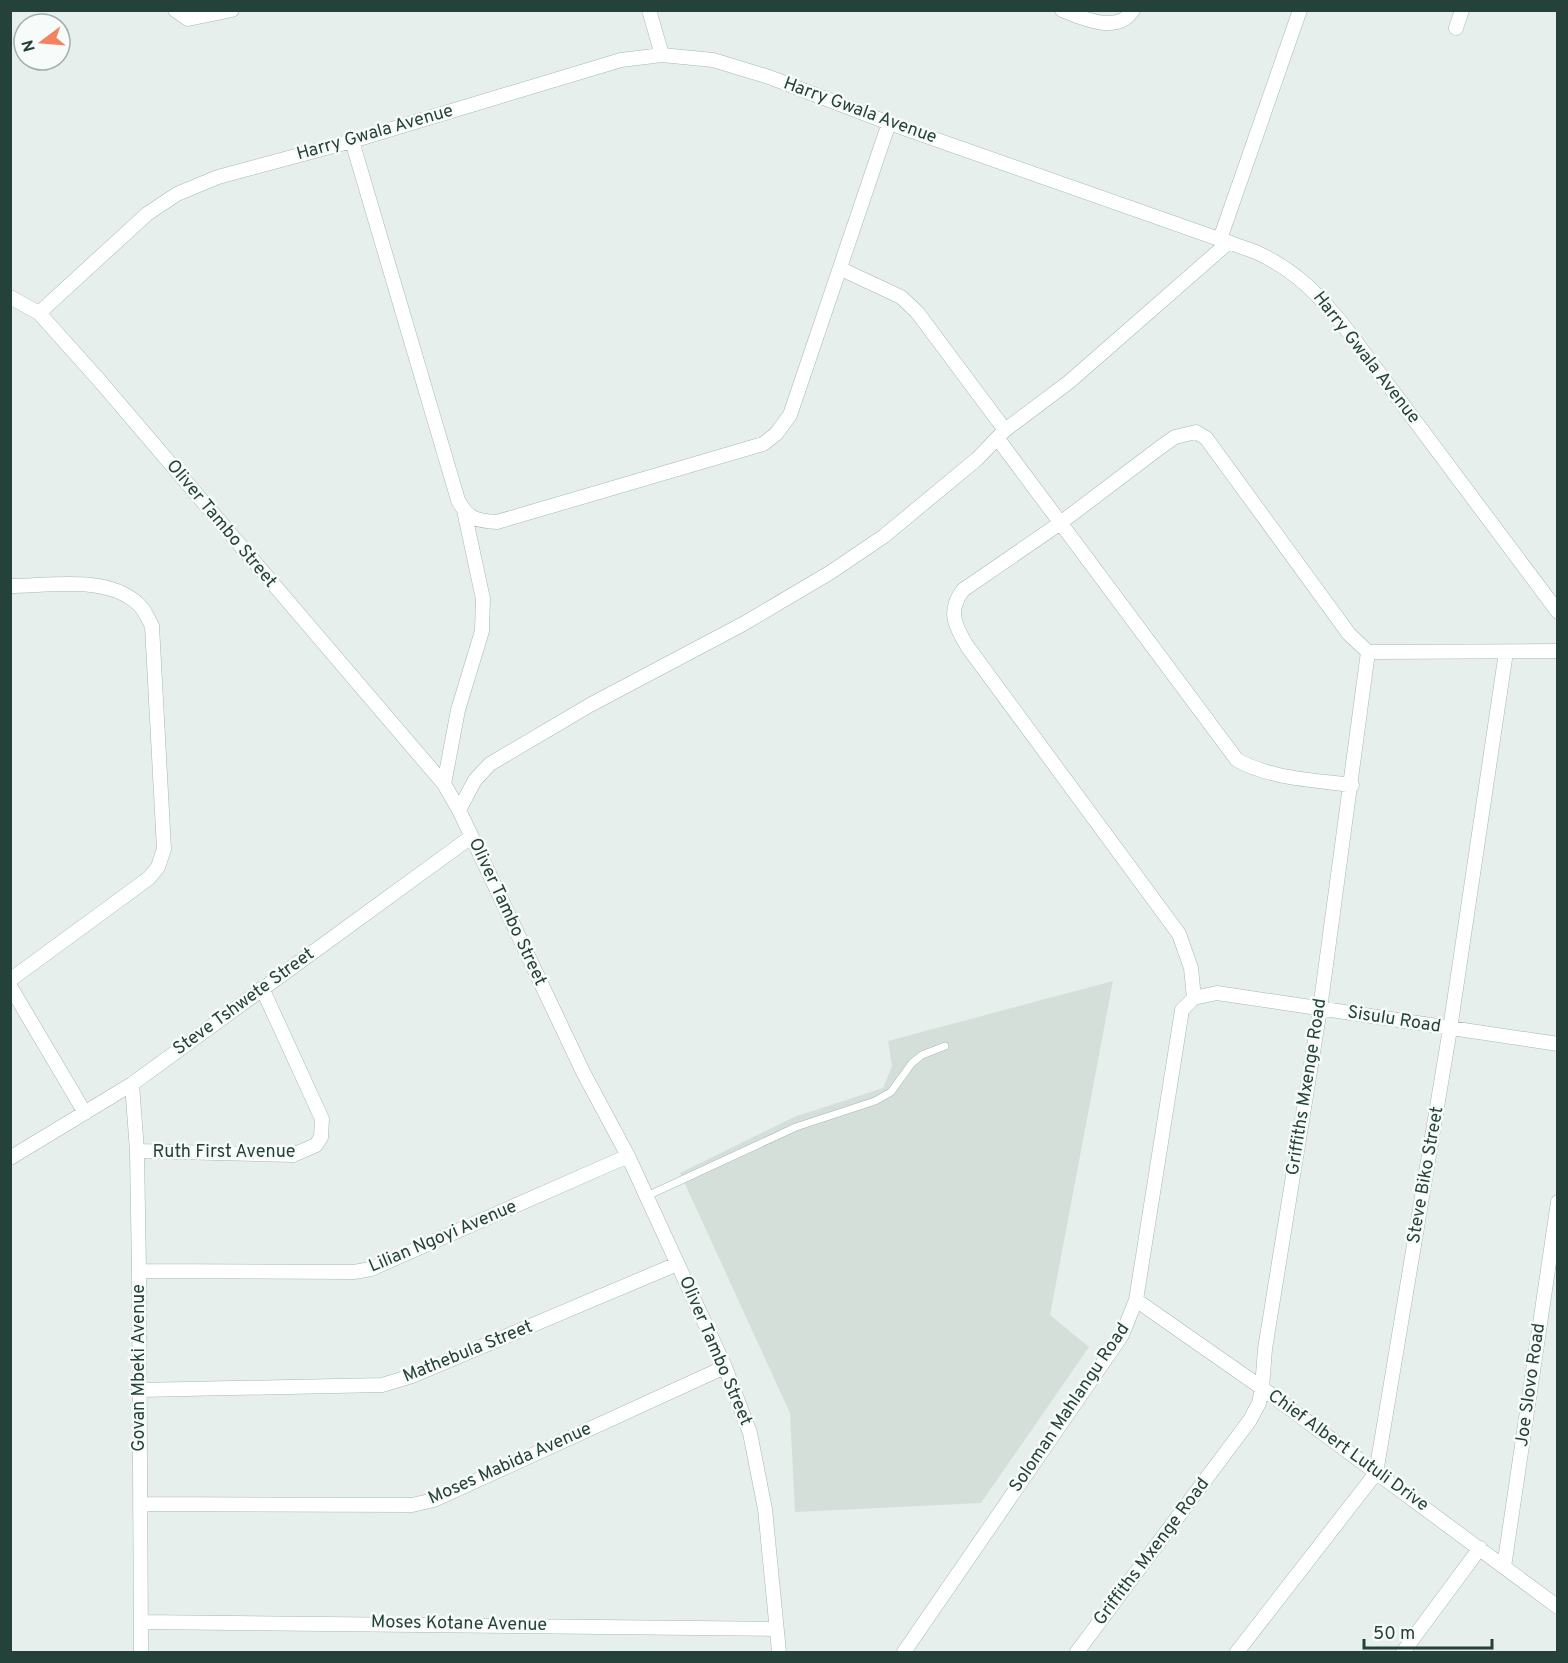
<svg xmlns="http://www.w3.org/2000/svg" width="1568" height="1663" viewBox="0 0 1568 1663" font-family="Overpass,sans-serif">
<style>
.built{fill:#d4dfda}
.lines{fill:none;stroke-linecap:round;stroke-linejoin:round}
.lane-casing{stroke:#a8b8b2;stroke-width:8}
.street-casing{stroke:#a8b8b2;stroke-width:15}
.lane{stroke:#fff;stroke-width:7}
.street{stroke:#fff;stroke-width:14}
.labels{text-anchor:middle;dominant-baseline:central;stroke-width:5;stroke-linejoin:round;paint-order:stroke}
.street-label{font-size:18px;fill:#24423a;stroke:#f7fbf9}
</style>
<rect width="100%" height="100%" fill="#e6efeb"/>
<path class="built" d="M 1113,981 L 1050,1315 L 1089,1347 L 981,1503 L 795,1512 L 790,1413 L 680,1173 L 794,1117 L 883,1088 L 892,1066 L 888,1041 Z"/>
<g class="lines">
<g class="lane-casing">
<path id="lane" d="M 647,1196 L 796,1127 L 875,1101 L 891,1092 L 912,1063 L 922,1055 L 945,1046"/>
</g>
<g class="street-casing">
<path id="street" d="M 175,10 L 188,19 L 232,10
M 649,10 L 662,55
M 1062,10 C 1082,18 1118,35 1133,10
M 1456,28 L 1462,10
M 352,141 L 458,500 C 467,518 476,521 497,522 L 763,444 L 776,434 L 790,415 L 889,123
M 1220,239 L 1300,10
M 841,269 L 901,297 L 917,312 L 1005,430
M 10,297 L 39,313 L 99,380 L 444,784 L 459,810 L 583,1072 L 628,1156 L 725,1367 L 750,1433 L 765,1509 L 779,1652
M 39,313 L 147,214 L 177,194 L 218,177 L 352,141 L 621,60 L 662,55 L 713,60 L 769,77 L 889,123 L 1256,252 C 1296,271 1316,292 1344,326 L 1558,612
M 998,439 L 1237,760 C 1272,779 1313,780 1352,785
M 10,586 C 49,586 106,575 137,603 C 144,608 148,619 152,626 L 164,849 L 158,867 L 149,878 L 10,980
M 1368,652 L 1558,651
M 444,784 L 458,710 L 482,631 L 483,599 L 465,515
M 459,810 L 475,780 L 490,764 L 590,705 L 743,624 L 831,572 L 884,536 L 977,459 L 1005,430 L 1069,382 L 1229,242
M 10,986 L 85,1113
M 1194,998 L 1191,968 L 1179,934 L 967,646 C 955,626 947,611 963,590 L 1059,524 L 1162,446 L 1175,437 L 1196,432 L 1206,438 L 1349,634 L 1368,652
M 132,1084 L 137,1151 L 139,1271 L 141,1652
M 137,1151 L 293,1155 L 316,1145 L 321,1137 L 322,1119 L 262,988
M 10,1158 L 132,1084 L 471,837
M 139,1271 L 354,1272 L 371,1269 L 628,1156
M 1136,1300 L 1262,1388 L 1558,1607
M 139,1390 L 382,1385 L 412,1376 L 677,1264
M 140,1504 L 412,1505 L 434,1500 L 725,1367
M 1504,1567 L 1558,1202
M 141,1622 L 776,1629
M 904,1652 L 1122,1335 L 1136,1300 L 1182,1010 L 1194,998 L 1217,993 L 1558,1044
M 1077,1652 L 1250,1420 L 1259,1403 L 1262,1388 L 1265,1349 L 1320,1009 L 1368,652
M 1237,1652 L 1376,1473 L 1450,1029 L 1506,652
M 1403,1652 L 1480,1548"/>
</g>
<use href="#lane" class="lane"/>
<use href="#street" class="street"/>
</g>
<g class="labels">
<g class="street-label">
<text transform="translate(860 111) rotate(20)">Harry Gwala Avenue</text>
<text transform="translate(375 133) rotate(-16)">Harry Gwala Avenue</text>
<text transform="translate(1366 358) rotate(52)">Harry Gwala Avenue</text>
<text transform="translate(221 524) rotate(50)">Oliver Tambo Street</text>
<text transform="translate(507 912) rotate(65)">Oliver Tambo Street</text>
<text transform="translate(244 1002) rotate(-36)">Steve Tshwete Street</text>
<text transform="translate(1394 1020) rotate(9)">Sisulu Road</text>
<text transform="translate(1307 1087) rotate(-81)">Griffiths Mxenge Road</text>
<text x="224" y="1152">Ruth First Avenue</text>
<text transform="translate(1426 1175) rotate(-80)">Steve Biko Street</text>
<text transform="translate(443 1237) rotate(-23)">Lilian Ngoyi Avenue</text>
<text transform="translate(715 1351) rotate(67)">Oliver Tambo Street</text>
<text transform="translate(468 1352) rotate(-22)">Mathebula Street</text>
<text transform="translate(139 1368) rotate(-90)">Govan Mbeki Avenue</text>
<text transform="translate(1531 1385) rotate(-82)">Joe Slovo Road</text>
<text transform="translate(1070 1408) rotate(-56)">Soloman Mahlangu Road</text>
<text transform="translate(1348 1451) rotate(36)">Chief Albert Lutuli Drive</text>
<text transform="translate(510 1464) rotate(-24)">Moses Mabida Avenue</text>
<text transform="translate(1152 1552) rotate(-53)">Griffiths Mxenge Road</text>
<text transform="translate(459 1624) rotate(1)">Moses Kotane Avenue</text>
</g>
</g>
<rect width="1568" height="1663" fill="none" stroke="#24423a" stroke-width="24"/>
<g transform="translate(42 42) rotate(254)"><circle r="28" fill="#f7fbf9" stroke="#a3b1ad" stroke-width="1.5"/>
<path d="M0-4.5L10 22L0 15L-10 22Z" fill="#f4845f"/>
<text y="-9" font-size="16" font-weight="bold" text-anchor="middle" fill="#24423a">N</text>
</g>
<path d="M1364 1639v9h128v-9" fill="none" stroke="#24423a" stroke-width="3"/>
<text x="1373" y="1639" font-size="18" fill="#24423a" stroke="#f7fbf9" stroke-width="4.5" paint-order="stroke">50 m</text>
</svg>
